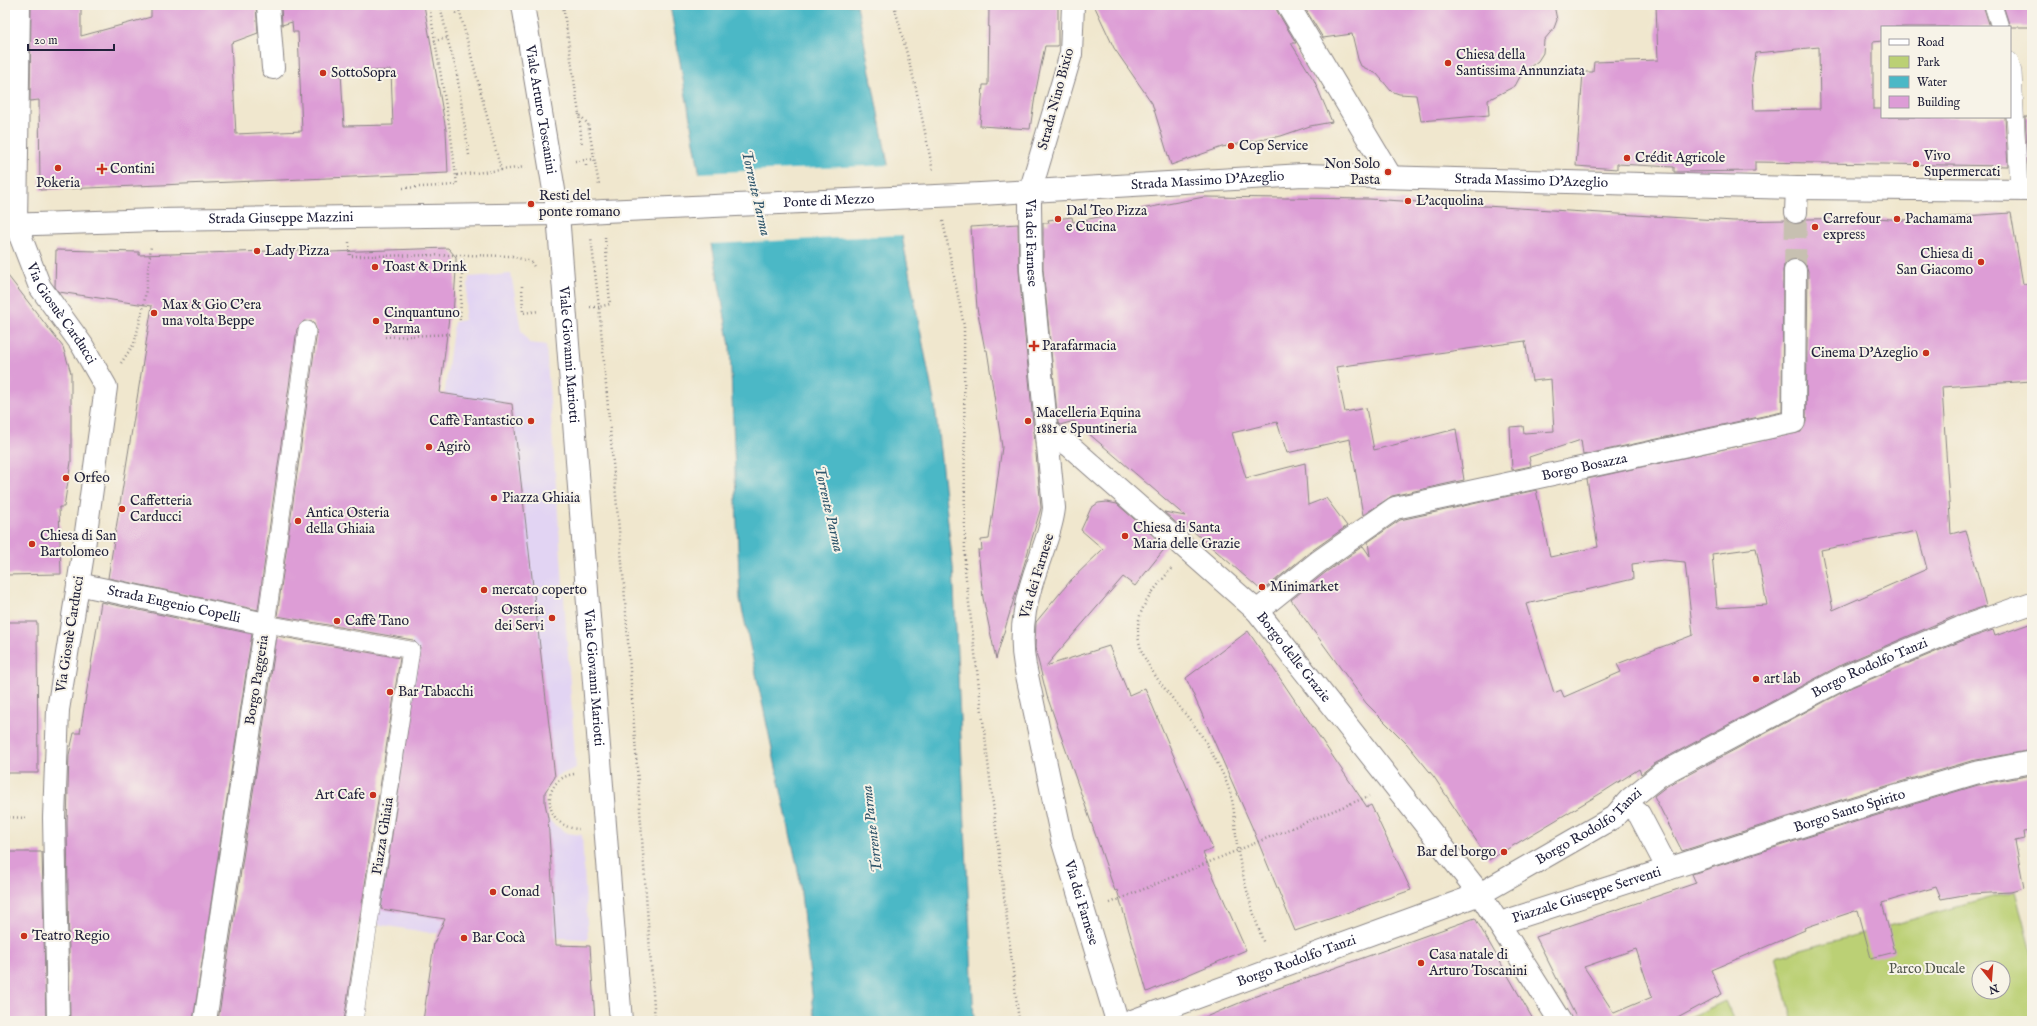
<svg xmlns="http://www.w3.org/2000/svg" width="2037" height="1026" viewBox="0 0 2037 1026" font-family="'IM FELL English',serif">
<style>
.built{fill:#e2d4f3}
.green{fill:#bbd074;stroke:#6e7958;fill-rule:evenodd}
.water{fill:#4bb8c6;stroke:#366d80}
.pier{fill:#f0e7ce}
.building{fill:#dd9dd6;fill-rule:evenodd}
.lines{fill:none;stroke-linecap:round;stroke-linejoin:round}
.minor-tunnel{stroke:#c7c0b1;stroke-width:22;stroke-dasharray:22 11;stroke-linecap:butt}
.pedestrian-casing{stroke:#898484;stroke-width:18}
.minor-casing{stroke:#898484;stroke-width:24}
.path{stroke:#898484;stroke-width:2.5;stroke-dasharray:1 3;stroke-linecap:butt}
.pedestrian{stroke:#fff;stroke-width:17}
.minor{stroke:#fff;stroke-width:22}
.minor-bridge-casing{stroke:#898484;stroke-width:24;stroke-linecap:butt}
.minor-bridge{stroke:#fff;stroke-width:22}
.poi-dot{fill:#c8321e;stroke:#f7f3e8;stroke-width:1.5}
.labels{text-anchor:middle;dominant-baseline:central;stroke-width:4;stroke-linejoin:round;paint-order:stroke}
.poi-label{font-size:14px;fill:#22223b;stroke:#f7f3e8;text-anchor:start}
.street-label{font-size:14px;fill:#22223b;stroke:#f7f3e8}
.park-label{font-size:14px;fill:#50564c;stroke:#f7f3e8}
.water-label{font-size:15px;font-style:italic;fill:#30566c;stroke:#f7f3e8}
</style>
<rect width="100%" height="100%" fill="#f7f3e8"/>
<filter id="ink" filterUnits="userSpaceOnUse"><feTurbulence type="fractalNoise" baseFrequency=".025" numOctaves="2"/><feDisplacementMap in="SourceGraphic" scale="8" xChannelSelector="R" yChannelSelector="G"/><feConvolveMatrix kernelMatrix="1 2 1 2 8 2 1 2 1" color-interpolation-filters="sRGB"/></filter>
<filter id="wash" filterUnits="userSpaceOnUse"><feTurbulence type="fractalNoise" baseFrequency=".012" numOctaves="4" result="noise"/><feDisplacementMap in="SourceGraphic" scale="16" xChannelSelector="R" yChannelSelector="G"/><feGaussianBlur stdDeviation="0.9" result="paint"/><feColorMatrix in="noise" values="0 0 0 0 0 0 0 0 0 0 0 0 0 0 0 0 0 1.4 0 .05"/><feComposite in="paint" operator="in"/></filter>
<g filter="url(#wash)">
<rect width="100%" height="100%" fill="#f0e7ce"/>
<path class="built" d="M 511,274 L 521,330 L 529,343 L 546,345 L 576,768 L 555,777 L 545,792 L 545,803 L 548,818 L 553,824 L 567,833 L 582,835 L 588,939 L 431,933 L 369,923 L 411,650 L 454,322 L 464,320 L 469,277 Z"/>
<path class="green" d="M 2015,891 L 2032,956 L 2032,1021 L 1793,1021 L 1776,957 ZM 1979,968 L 2003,968 L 2003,992 L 1979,992 Z
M 1725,1001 L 1734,1021 L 1682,1021 Z"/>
<path class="water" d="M 670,5 L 857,5 L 935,406 L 953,567 L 974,1021 L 817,1021 L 814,1012 L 799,875 L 740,599 L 730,346 Z"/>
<path class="pier" d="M 891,165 L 904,235 L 710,244 L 698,173 Z"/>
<g id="blocks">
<path class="building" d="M 5,5 L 6,5 L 5,105 Z
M 31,5 L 81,5 L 81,36 L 151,17 L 151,5 L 256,5 L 258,33 L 231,43 L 236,134 L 302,131 L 298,32 L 293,32 L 292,22 L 282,25 L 281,5 L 424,5 L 446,130 L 448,173 L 40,190 L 39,100 L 30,101 ZM 391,70 L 393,125 L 344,126 L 341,72 Z
M 989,5 L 1058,5 L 1058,46 L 1045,46 L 1036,90 L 1030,129 L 980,126 L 983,85 L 988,85 Z
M 1094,5 L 1276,5 L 1277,11 L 1296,43 L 1291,43 L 1314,80 L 1332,122 L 1310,126 L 1281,136 L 1222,147 L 1171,165 L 1152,103 L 1114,48 Z
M 1303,5 L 1554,5 L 1557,20 L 1554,28 L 1544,40 L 1543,53 L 1538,61 L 1522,73 L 1515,86 L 1488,100 L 1489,115 L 1421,121 L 1416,95 L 1399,94 L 1391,91 L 1377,74 L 1361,66 L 1358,59 L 1352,34 L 1323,38 Z
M 1656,5 L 1983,5 L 1990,27 L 1882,27 L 1882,41 L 1873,42 L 1873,109 L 1882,109 L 1882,117 L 2005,117 L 2008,166 L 1755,162 L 1755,171 L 1674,172 L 1674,167 L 1617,164 L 1617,169 L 1576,166 L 1583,72 L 1593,72 L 1594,62 L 1658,60 ZM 1819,47 L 1820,109 L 1754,110 L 1752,78 L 1756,53 Z
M 2003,5 L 2032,5 L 2032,27 L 2010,27 Z
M 2025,117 L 2032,117 L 2032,165 L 2028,165 Z
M 1204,197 L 1369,199 L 1734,221 L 1787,220 L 1796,224 L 1801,223 L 1806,219 L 1877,218 L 1903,220 L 2011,213 L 2023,284 L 2032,283 L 2032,381 L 1942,387 L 1951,534 L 1966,530 L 1986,606 L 1955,616 L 1841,665 L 1654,764 L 1641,774 L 1639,769 L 1603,792 L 1489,860 L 1434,777 L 1407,744 L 1366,703 L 1291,600 L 1326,572 L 1363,546 L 1370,556 L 1368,542 L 1400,520 L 1536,490 L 1550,557 L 1598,547 L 1587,479 L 1801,432 L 1806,422 L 1808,271 L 1806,265 L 1801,260 L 1795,259 L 1789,260 L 1784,265 L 1783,271 L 1782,412 L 1583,455 L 1581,440 L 1529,457 L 1531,466 L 1512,470 L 1510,427 L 1523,426 L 1524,433 L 1554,431 L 1551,379 L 1532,381 L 1525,341 L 1336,367 L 1345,412 L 1366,408 L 1374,450 L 1456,429 L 1464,480 L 1392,496 L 1363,515 L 1350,439 L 1287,453 L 1277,422 L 1232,433 L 1246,478 L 1305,463 L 1308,505 L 1326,498 L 1347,526 L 1310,552 L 1262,591 L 1186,525 L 1182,528 L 1164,512 L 1185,516 L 1074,421 L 1060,425 L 1058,423 L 1043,269 L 1043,223 L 1049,223 L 1048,220 L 1072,217 L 1073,222 ZM 1917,531 L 1927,569 L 1833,610 L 1821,550 ZM 1756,548 L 1767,605 L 1717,608 L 1712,554 ZM 1663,560 L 1685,562 L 1693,635 L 1617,664 L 1621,672 L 1564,697 L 1561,690 L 1554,693 L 1526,604 L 1633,579 L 1632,564 Z
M 1018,224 L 1019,271 L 1041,508 L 996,659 L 983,598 L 978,550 L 982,550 L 981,540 L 989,539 L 1002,447 L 987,350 L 985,350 L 977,308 L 971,227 Z
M 448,248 L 456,257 L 456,270 L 453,316 L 449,317 L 440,393 L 512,404 L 555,777 L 545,792 L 545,803 L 548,818 L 556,945 L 590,946 L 595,1021 L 423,1021 L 434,943 L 445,919 L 381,909 L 420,647 L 413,640 L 277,616 L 317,331 L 313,322 L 304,321 L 297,329 L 258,610 L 108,578 L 152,306 L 59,292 L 55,287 L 56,250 L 139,252 L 139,255 L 301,250 L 301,253 Z
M 5,272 L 63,347 L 71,373 L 71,462 L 64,507 L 59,507 L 61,574 L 5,575 Z
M 1107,502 L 1117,504 L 1166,547 L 1135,586 L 1123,577 L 1046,666 L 1109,646 L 1129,695 L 1145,688 L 1213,849 L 1203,853 L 1246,950 L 1147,992 L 1117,890 L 1115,891 L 1047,696 L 1035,648 L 1036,622 L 1071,580 L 1103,549 L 1081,530 L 1091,508 L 1098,503 Z
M 101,602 L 252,634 L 193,1021 L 70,1021 L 67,823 L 69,755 L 74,733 L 80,733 Z
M 5,622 L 37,622 L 38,773 L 5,773 Z
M 2032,623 L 2032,750 L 1971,761 L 1853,796 L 1682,851 L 1654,796 L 1667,786 L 1852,687 L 1964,640 L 1993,630 L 1995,636 Z
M 1248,631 L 1367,807 L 1371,805 L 1411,890 L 1295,931 L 1252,827 L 1186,678 Z
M 277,636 L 400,658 L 344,1021 L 218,1021 Z
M 2032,775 L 2032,831 L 2023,832 L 2024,839 L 2015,841 L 2024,888 L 2011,892 L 1969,894 L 1941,899 L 1936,887 L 1882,903 L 1895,952 L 1871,958 L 1858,910 L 1804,928 L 1805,930 L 1711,970 L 1722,994 L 1672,1021 L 1578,1021 L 1536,937 L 1696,883 L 1692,874 L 1861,820 L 1978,785 ZM 1636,949 L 1652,997 L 1614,1013 L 1584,967 Z
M 5,852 L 42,852 L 46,1021 L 5,1021 Z
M 1475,918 L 1534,1021 L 1196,1021 L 1256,996 Z"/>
</g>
</g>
<g filter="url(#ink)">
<use href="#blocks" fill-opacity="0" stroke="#898484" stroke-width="1"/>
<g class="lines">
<path class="minor-tunnel" d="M 1795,271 L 1796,212"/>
<g class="pedestrian-casing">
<path id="pedestrian" d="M 1993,5 L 2000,27
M 2010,61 L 2013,72 L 2019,190
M 307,330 L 266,624 L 411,650 L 354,1021"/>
</g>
<g class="minor-casing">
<g id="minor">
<path id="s1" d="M 19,5 L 16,225 L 40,287 L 82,345 L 106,387 L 83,554 L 58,710 L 54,818 L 58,1021"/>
<path d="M 268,5 L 273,68"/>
<path id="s2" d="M 523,5 L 558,214 L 605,825 L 621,1021"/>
<path id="s3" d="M 1073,5 L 1071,54 L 1030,192 L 1030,206 L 1031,270 L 1054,508 C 1052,526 1046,541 1040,558 C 1027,594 1018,628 1025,666 L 1062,839 L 1117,1021"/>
<path d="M 1288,5 L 1391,177"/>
<path id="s4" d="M 981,194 L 1303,175 L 1797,188 L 2032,190"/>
<path d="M 1796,212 L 1797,188"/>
<path id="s5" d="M 5,225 L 157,220 L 558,214 L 604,211"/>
<path id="s6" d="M 1048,431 L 1054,436 L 1070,446 L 1257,611 L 1480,894 L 1560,1021"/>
<path id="s7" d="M 78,584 L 266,624 L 205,1021"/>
<path id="s8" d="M 1257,611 L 1318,562 L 1395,508 L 1794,422 L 1795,271"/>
<path d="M 1626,804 L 1639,814 L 1668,869"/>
<path id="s9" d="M 1500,923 L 1857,808 L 1975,773 L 2032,762"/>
<path id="s10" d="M 1132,1021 L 1480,894 L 1614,817 L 1630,799 L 1660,775 L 1847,676 L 1960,628 L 2032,603"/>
</g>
</g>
<path class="path" d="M 440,5 L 449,45 L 456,68 L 469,155
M 453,5 L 457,16
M 563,5 L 579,114 L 588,124 L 599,185
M 894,5 L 915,84 L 933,171
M 434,41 L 447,38
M 579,114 L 582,145
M 575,161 L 595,159
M 586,165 L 586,168
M 501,170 L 525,167
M 457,175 L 501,170 L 458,5
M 403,188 L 457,185 L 451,136 L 429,5
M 943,221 L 964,326 L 965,570 L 1019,1021
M 605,237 L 610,304 L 599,307 L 624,585 L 655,1021
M 349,242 L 350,256 L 463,255 L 512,256 L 531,262 L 535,268
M 522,286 L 523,313 L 539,311
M 590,307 L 599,307 L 591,237
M 460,320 L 463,255
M 385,337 L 452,334
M 121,363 L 134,344 L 144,305 L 151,246
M 1171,569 C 1156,588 1136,607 1138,634 C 1140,672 1191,713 1209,748 C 1218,764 1228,782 1232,800 C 1236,819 1235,839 1239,857 C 1245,887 1254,916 1264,944
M 574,774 C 540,779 542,827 579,829
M 5,817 L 28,818
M 1110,903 L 1369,796"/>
<use href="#pedestrian" class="pedestrian"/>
<use href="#minor" class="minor"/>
<g class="minor-bridge-casing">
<g id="minor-bridge">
<path id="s11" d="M 604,211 L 981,194"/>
</g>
</g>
<use href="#minor-bridge" class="minor-bridge"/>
</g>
</g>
<g class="poi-dot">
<circle cx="1448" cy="63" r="4"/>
<circle cx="323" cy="73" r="4"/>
<circle cx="1231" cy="146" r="4"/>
<circle cx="1627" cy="158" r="4"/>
<circle cx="1916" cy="164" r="4"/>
<circle cx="58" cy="168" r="4"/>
<path d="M100 163h4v4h4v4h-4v4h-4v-4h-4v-4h4z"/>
<circle cx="1388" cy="172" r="4"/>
<circle cx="1408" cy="201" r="4"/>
<circle cx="531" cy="204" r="4"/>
<circle cx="1058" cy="219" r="4"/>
<circle cx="1897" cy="219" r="4"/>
<circle cx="1815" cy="227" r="4"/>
<circle cx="257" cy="251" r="4"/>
<circle cx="1981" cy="262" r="4"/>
<circle cx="375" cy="267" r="4"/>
<circle cx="154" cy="313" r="4"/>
<circle cx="376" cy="321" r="4"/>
<path d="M1032 340h4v4h4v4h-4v4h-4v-4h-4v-4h4z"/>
<circle cx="1926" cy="353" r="4"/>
<circle cx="531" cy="421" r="4"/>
<circle cx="1028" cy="421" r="4"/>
<circle cx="429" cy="447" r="4"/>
<circle cx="66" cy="478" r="4"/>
<circle cx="494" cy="498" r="4"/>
<circle cx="122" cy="509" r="4"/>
<circle cx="298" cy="521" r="4"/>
<circle cx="1125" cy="536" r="4"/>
<circle cx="32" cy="544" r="4"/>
<circle cx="1262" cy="587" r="4"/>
<circle cx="484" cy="590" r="4"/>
<circle cx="552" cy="618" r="4"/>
<circle cx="337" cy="621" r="4"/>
<circle cx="1756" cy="679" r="4"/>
<circle cx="390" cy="692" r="4"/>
<circle cx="373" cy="795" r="4"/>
<circle cx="1504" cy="852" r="4"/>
<circle cx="493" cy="892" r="4"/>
<circle cx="24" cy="936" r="4"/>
<circle cx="464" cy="938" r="4"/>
<circle cx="1421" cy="963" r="4"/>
</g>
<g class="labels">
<g class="poi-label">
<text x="1456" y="55">Chiesa della<tspan x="1456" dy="16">Santissima Annunziata</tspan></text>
<text x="331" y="73">SottoSopra</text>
<text x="1239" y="146">Cop Service</text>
<text x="1924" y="156">Vivo<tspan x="1924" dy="16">Supermercati</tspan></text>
<text x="1635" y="158">Crédit Agricole</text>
<text x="1380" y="164" text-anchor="end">Non Solo<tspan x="1380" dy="16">Pasta</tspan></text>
<text x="110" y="169">Contini</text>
<text x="58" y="183" text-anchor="middle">Pokeria</text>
<text x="539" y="196">Resti del<tspan x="539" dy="16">ponte romano</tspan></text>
<text x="1416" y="201">L'acquolina</text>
<text x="1066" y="211">Dal Teo Pizza<tspan x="1066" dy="16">e Cucina</tspan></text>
<text x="1823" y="219">Carrefour<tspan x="1823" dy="16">express</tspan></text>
<text x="1905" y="219">Pachamama</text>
<text x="265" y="251">Lady Pizza</text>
<text x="1973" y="254" text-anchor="end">Chiesa di<tspan x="1973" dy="16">San Giacomo</tspan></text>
<text x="383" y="267">Toast &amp; Drink</text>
<text x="162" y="305">Max &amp; Gio C'era<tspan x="162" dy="16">una volta Beppe</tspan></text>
<text x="384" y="313">Cinquantuno<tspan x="384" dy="16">Parma</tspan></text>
<text x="1042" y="346">Parafarmacia</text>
<text x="1918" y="353" text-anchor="end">Cinema D'Azeglio</text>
<text x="1036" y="413">Macelleria Equina<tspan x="1036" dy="16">1881 e Spuntineria</tspan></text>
<text x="523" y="421" text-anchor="end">Caffè Fantastico</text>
<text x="437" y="447">Agirò</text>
<text x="74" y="478">Orfeo</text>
<text x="502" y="498">Piazza Ghiaia</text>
<text x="130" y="501">Caffetteria<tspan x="130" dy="16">Carducci</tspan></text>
<text x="306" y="513">Antica Osteria<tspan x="306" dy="16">della Ghiaia</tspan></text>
<text x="1133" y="528">Chiesa di Santa<tspan x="1133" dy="16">Maria delle Grazie</tspan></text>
<text x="40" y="536">Chiesa di San<tspan x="40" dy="16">Bartolomeo</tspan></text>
<text x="1270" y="587">Minimarket</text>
<text x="492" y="590">mercato coperto</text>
<text x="544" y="610" text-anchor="end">Osteria<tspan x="544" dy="16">dei Servi</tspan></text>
<text x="345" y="621">Caffè Tano</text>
<text x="1764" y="679">art lab</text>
<text x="398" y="692">Bar Tabacchi</text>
<text x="365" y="795" text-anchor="end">Art Cafe</text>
<text x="1496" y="852" text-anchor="end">Bar del borgo</text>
<text x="501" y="892">Conad</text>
<text x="32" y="936">Teatro Regio</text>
<text x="472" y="938">Bar Cocà</text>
<text x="1429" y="955">Casa natale di<tspan x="1429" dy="16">Arturo Toscanini</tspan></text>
</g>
<g class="street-label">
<text transform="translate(1056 99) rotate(-75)">Strada Nino Bixio</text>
<text stroke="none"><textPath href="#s2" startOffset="106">Viale Arturo Toscanini</textPath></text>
<text stroke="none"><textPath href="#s4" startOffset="227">Strada Massimo D'Azeglio</textPath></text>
<text stroke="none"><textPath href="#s4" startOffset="551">Strada Massimo D'Azeglio</textPath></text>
<text stroke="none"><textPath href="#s11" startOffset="225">Ponte di Mezzo</textPath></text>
<text stroke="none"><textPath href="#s5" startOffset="276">Strada Giuseppe Mazzini</textPath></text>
<text stroke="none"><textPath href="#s3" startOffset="244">Via dei Farnese</textPath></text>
<text stroke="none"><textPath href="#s1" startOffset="320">Via Giosuè Carducci</textPath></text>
<text stroke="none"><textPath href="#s2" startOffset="353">Viale Giovanni Mariotti</textPath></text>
<text stroke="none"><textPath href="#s8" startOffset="366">Borgo Bosazza</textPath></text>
<text transform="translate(1037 576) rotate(-73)">Via dei Farnese</text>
<text stroke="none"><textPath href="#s7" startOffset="98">Strada Eugenio Copelli</textPath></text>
<text transform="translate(70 634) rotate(-81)">Via Giosuè Carducci</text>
<text stroke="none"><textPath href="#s6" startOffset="335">Borgo delle Grazie</textPath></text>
<text stroke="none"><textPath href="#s10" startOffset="823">Borgo Rodolfo Tanzi</textPath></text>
<text stroke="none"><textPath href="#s2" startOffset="677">Viale Giovanni Mariotti</textPath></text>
<text transform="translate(257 680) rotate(-81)">Borgo Paggeria</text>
<text stroke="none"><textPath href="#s9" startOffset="367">Borgo Santo Spirito</textPath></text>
<text stroke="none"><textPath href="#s10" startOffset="499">Borgo Rodolfo Tanzi</textPath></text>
<text transform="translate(383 836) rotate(-81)">Piazza Ghiaia</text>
<text stroke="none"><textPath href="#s9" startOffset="91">Piazzale Giuseppe Serventi</textPath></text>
<text stroke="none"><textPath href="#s3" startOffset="916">Via dei Farnese</textPath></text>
<text stroke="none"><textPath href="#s10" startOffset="175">Borgo Rodolfo Tanzi</textPath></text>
</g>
<g class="park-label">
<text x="1927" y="969">Parco Ducale</text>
</g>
<g class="water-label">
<text transform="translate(756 193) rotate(77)">Torrente Parma</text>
<text transform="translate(829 509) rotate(77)">Torrente Parma</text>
<text transform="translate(872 829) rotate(-97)">Torrente Parma</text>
</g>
</g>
<rect width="2037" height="1026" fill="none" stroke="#f7f3e8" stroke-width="20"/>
<rect x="1881" y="26" width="130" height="92" fill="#f7f3e8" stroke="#a29fa3"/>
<rect x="1889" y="39" width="20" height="6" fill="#ffffff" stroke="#a29fa3"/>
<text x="1917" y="46" font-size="12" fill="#22223b">Road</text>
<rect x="1889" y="56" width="20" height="12" fill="#bbd074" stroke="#a29fa3"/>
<text x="1917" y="66" font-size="12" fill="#22223b">Park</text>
<rect x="1889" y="76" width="20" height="12" fill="#4bb8c6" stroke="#a29fa3"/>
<text x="1917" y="86" font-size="12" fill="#22223b">Water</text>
<rect x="1889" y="96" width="20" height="12" fill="#dd9dd6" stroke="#a29fa3"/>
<text x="1917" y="106" font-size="12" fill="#22223b">Building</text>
<g transform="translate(1991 980) rotate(163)"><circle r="19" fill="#f7f3e8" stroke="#a29fa3"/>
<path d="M0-3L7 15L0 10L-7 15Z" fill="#c8321e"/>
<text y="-6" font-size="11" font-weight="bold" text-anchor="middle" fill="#22223b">N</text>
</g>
<path d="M28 44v6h86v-6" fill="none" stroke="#22223b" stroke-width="2"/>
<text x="34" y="44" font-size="12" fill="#22223b" stroke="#f7f3e8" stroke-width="3" paint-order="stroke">20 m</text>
</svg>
